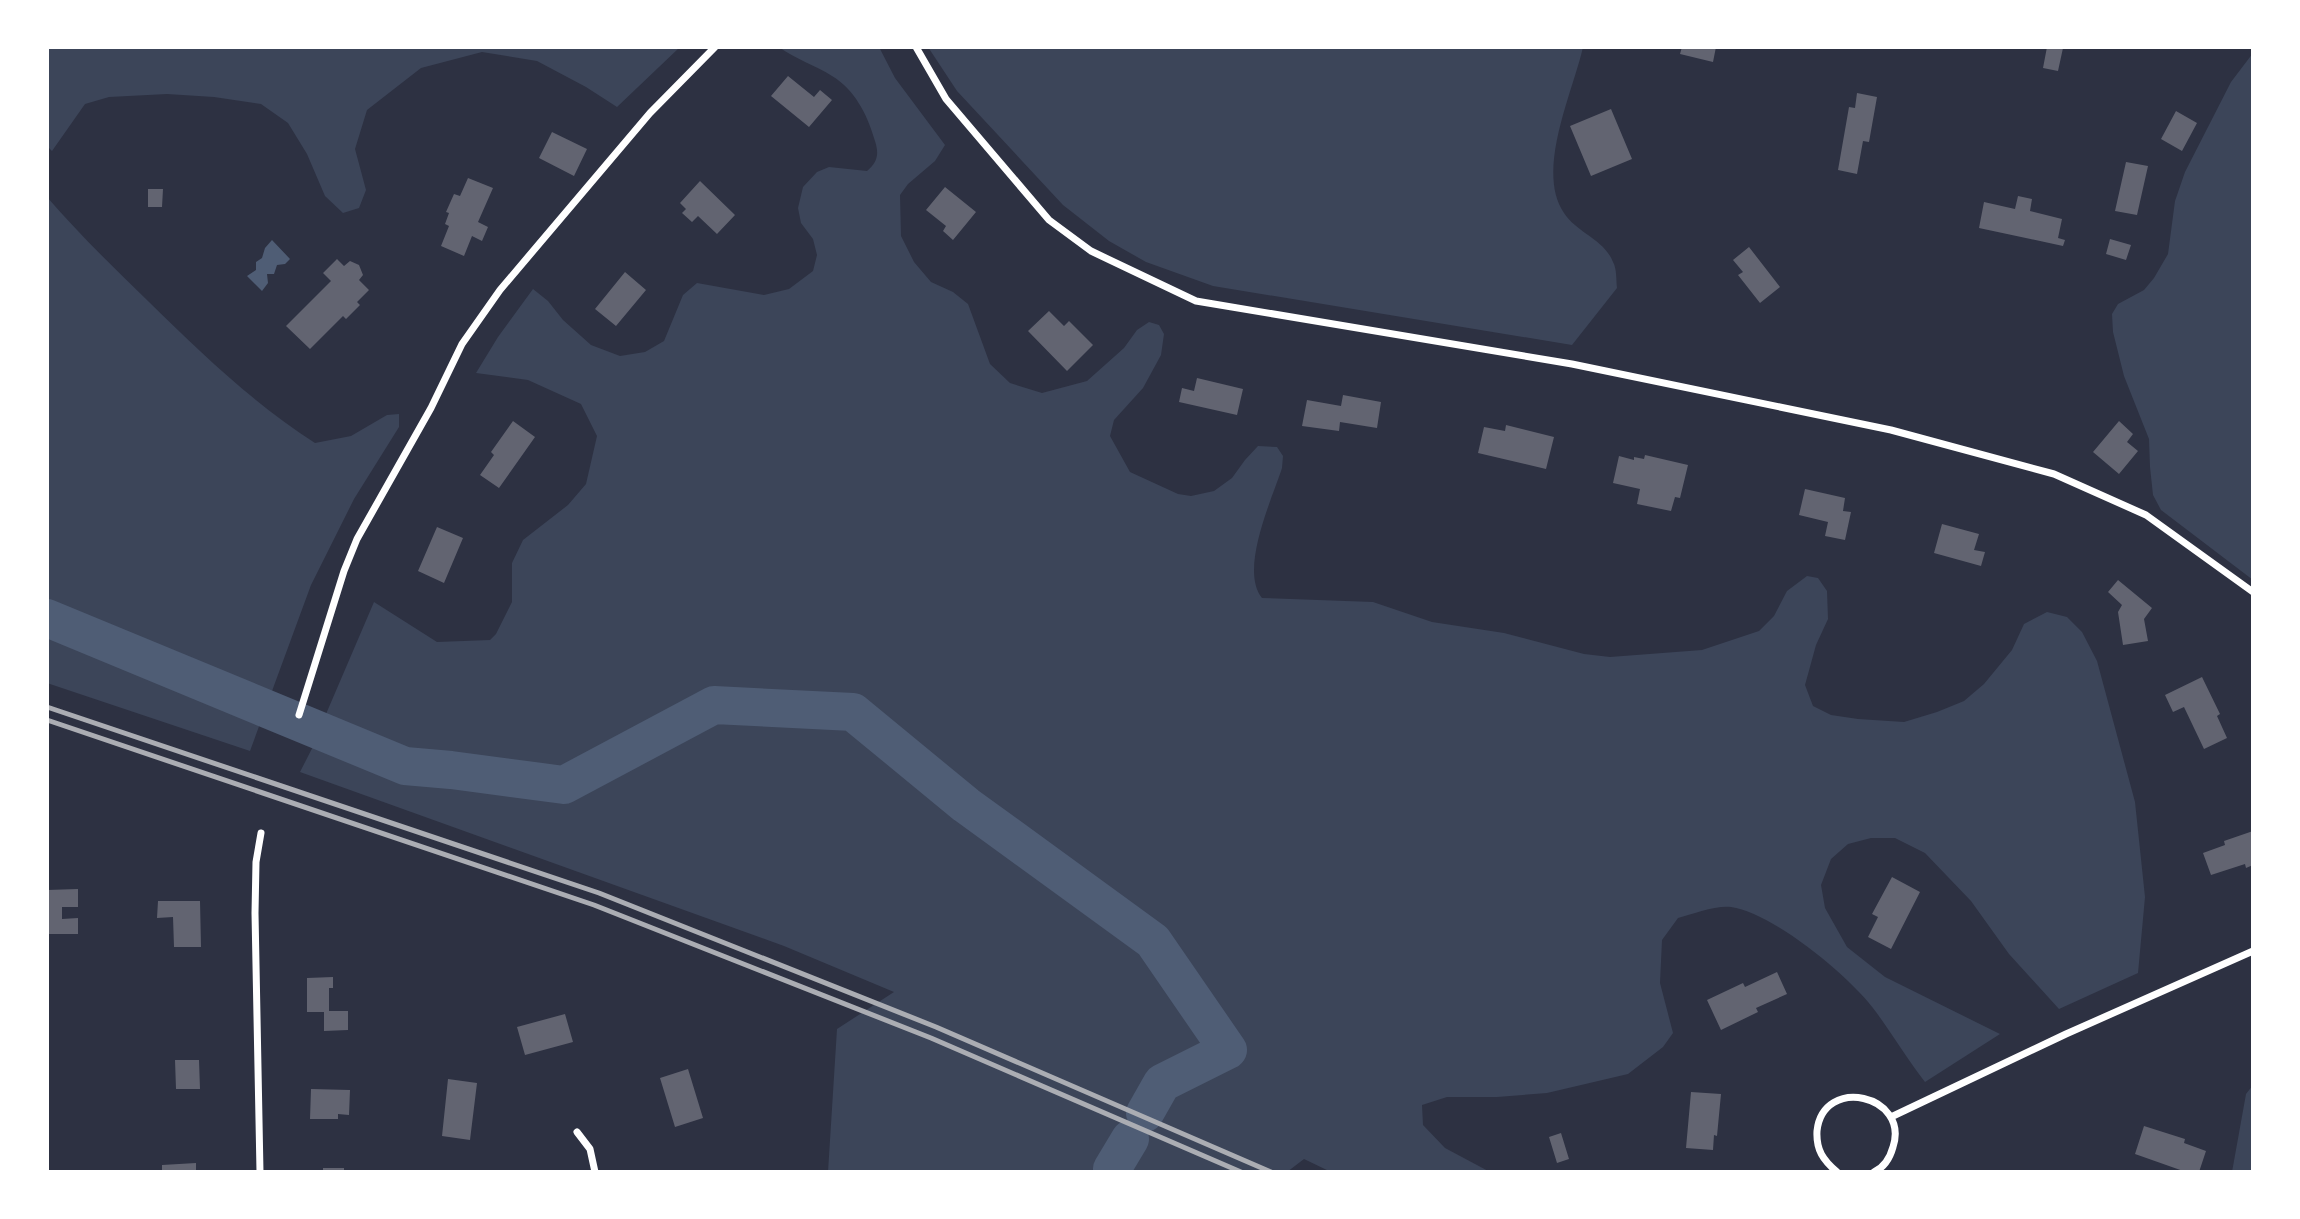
<svg xmlns="http://www.w3.org/2000/svg" width="2300" height="1219" viewBox="0 0 2300 1219" font-family="Ubuntu,sans-serif">
<style>
.green{fill:#3c4559}
.water{fill:#4f5d75}
.lines{fill:none;stroke-linecap:round;stroke-linejoin:round}
.river{stroke:#4f5d75;stroke-width:38}
.building{fill:#626471}
.minor{stroke:#fff;stroke-width:7}
.rail{stroke:#abadb3;stroke-width:5}
</style>
<rect width="100%" height="100%" fill="#2d3142"/>
<path class="green" d="M 47,47 L 680,47 L 617,107 L 586,87 L 537,61 L 482,52 L 421,68 L 367,110 L 355,149 L 366,190 L 359,208 L 343,213 L 325,196 L 307,154 L 288,123 L 261,104 L 214,97 L 167,94 L 109,97 L 85,104 L 52,151 L 47,146 Z
M 779,47 L 879,47 L 895,78 L 945,145 L 935,161 L 908,184 L 900,195 L 901,236 L 914,262 L 931,282 L 953,292 L 968,304 L 990,364 L 1010,383 L 1042,393 L 1087,381 L 1124,348 L 1137,330 L 1149,322 L 1159,325 L 1164,334 L 1161,355 L 1143,388 L 1114,420 L 1110,436 L 1130,472 L 1178,494 L 1191,496 L 1214,491 L 1232,478 L 1245,460 L 1258,446 L 1277,447 L 1283,456 L 1282,468 C 1272,499 1239,570 1262,598 L 1373,602 L 1432,622 L 1504,633 L 1584,654 L 1610,657 L 1702,650 L 1759,631 L 1774,616 L 1787,591 L 1807,576 L 1818,578 L 1827,591 L 1828,619 L 1816,645 L 1805,685 L 1813,706 L 1831,715 L 1858,719 L 1904,722 L 1937,712 L 1964,701 L 1984,684 L 2012,650 L 2024,624 L 2047,612 L 2067,617 L 2082,632 L 2097,661 L 2135,802 L 2145,897 L 2138,973 L 2059,1009 L 2009,954 L 1971,901 L 1925,853 L 1895,838 L 1871,838 L 1848,844 L 1831,859 L 1821,885 L 1825,908 L 1847,947 L 1885,977 L 2000,1034 L 1925,1082 C 1907,1059 1893,1035 1876,1012 C 1851,977 1773,913 1731,907 C 1717,905 1692,914 1678,918 L 1662,940 L 1660,983 L 1673,1033 L 1663,1047 L 1628,1074 L 1547,1093 L 1497,1097 L 1447,1097 L 1422,1105 L 1423,1125 L 1445,1148 L 1490,1172 L 1331,1172 L 1304,1159 L 1287,1172 L 828,1172 L 837,1029 L 894,992 L 784,946 L 300,772 L 325,723 L 323,721 L 374,602 L 437,642 L 490,640 L 496,634 L 512,602 L 512,563 L 523,540 L 568,505 L 586,484 L 597,436 L 581,404 L 528,380 L 476,373 L 498,337 L 533,289 L 548,301 L 563,320 L 591,345 L 620,356 L 645,352 L 664,341 L 683,295 L 697,283 L 764,295 L 789,289 L 813,271 L 817,255 L 813,239 L 801,223 L 798,208 L 803,187 L 817,172 L 829,167 L 867,171 C 879,161 879,152 874,138 C 867,114 854,89 832,76 C 815,65 795,59 779,47 Z
M 928,47 L 1583,47 C 1573,92 1535,171 1564,213 C 1577,233 1604,239 1613,262 C 1617,269 1616,280 1617,288 L 1572,345 L 1213,286 L 1146,262 L 1109,241 L 1063,205 L 957,91 Z
M 2253,53 L 2253,580 L 2161,510 L 2153,495 L 2150,467 L 2149,439 L 2124,376 L 2113,332 L 2112,314 L 2118,304 L 2144,290 L 2154,278 L 2168,254 L 2175,201 L 2185,172 L 2231,82 Z
M 47,197 C 79,234 113,267 148,301 C 201,353 253,403 315,443 L 351,436 L 387,415 L 399,414 L 399,427 L 354,499 L 311,585 L 250,751 L 47,683 Z
M 2253,1085 L 2253,1172 L 2232,1172 L 2246,1094 Z"/>
<path class="water" d="M 272,240 L 290,259 L 285,264 L 277,265 L 274,274 L 267,274 L 268,283 L 262,291 L 247,276 L 256,270 L 256,262 L 262,258 L 265,248 Z"/>
<g class="lines">
<path class="river" d="M 47,618 L 405,766 L 451,770 L 564,785 L 714,705 L 853,712 L 966,805 L 1153,941 L 1228,1050 L 1162,1083 L 1145,1113
M 1113,1172 L 1112,1169 L 1130,1139"/>
</g>
<path class="building" d="M 1682,47 L 1716,47 L 1713,62 L 1680,54 Z
M 2047,47 L 2063,48 L 2058,71 L 2043,68 Z
M 788,76 L 814,97 L 820,90 L 832,100 L 809,127 L 771,96 Z
M 1857,93 L 1877,97 L 1869,142 L 1863,141 L 1857,174 L 1838,170 L 1849,107 L 1855,108 Z
M 1611,109 L 1632,159 L 1591,176 L 1570,126 Z
M 2176,111 L 2197,123 L 2182,151 L 2161,139 Z
M 552,132 L 587,149 L 574,176 L 539,158 Z
M 2126,162 L 2148,166 L 2137,215 L 2115,211 Z
M 468,178 L 493,188 L 478,222 L 488,227 L 482,241 L 472,236 L 464,256 L 441,246 L 449,226 L 445,224 L 449,213 L 446,212 L 454,194 L 460,196 Z
M 700,181 L 735,215 L 717,234 L 698,216 L 692,222 L 682,213 L 686,209 L 680,203 Z
M 945,187 L 976,212 L 953,240 L 943,231 L 946,226 L 926,210 Z
M 148,189 L 163,189 L 162,207 L 148,207 Z
M 2018,196 L 2032,199 L 2030,211 L 2062,219 L 2058,238 L 2065,240 L 2063,246 L 1979,228 L 1984,202 L 2015,209 Z
M 2110,239 L 2131,245 L 2126,260 L 2106,254 Z
M 1749,247 L 1780,287 L 1760,303 L 1738,275 L 1743,272 L 1733,260 Z
M 337,259 L 344,266 L 350,261 L 359,265 L 363,275 L 359,280 L 369,290 L 357,302 L 360,305 L 346,319 L 343,316 L 310,349 L 286,326 L 331,281 L 323,273 Z
M 625,272 L 646,290 L 616,326 L 595,309 Z
M 1049,311 L 1064,326 L 1069,321 L 1093,345 L 1067,371 L 1028,331 Z
M 1197,378 L 1243,389 L 1237,415 L 1179,402 L 1182,388 L 1194,391 Z
M 1343,395 L 1381,402 L 1377,428 L 1340,422 L 1339,431 L 1302,426 L 1307,400 L 1341,406 Z
M 513,421 L 535,437 L 499,488 L 480,475 L 494,455 L 491,452 Z
M 2119,421 L 2133,434 L 2127,442 L 2138,451 L 2119,474 L 2093,452 Z
M 1506,425 L 1554,437 L 1546,469 L 1478,453 L 1484,427 L 1505,431 Z
M 1645,455 L 1688,465 L 1680,498 L 1675,497 L 1671,511 L 1637,504 L 1640,489 L 1613,483 L 1619,456 L 1634,460 L 1634,457 L 1644,459 Z
M 1805,489 L 1845,498 L 1843,511 L 1851,512 L 1845,540 L 1825,536 L 1828,522 L 1799,515 Z
M 1942,524 L 1979,534 L 1974,550 L 1985,552 L 1981,566 L 1934,553 Z
M 437,527 L 463,538 L 444,583 L 418,571 Z
M 2118,580 L 2152,608 L 2144,619 L 2148,641 L 2123,645 L 2118,612 L 2122,605 L 2108,592 Z
M 2202,677 L 2220,714 L 2217,716 L 2227,738 L 2204,749 L 2184,707 L 2173,712 L 2165,695 Z
M 2253,831 L 2253,865 L 2246,868 L 2245,864 L 2211,875 L 2203,853 L 2225,845 L 2224,841 Z
M 1892,877 L 1920,892 L 1891,949 L 1868,937 L 1878,917 L 1872,914 Z
M 78,889 L 78,907 L 62,907 L 62,919 L 78,918 L 78,934 L 47,934 L 47,890 Z
M 158,901 L 200,901 L 201,947 L 174,947 L 173,917 L 157,918 Z
M 1777,972 L 1787,994 L 1756,1008 L 1758,1012 L 1721,1030 L 1707,1000 L 1743,983 L 1745,987 Z
M 333,977 L 333,988 L 329,988 L 329,1011 L 348,1011 L 348,1030 L 324,1031 L 324,1012 L 307,1012 L 307,978 Z
M 565,1014 L 573,1042 L 525,1055 L 517,1027 Z
M 175,1060 L 199,1060 L 200,1089 L 176,1089 Z
M 688,1069 L 703,1118 L 675,1127 L 660,1078 Z
M 448,1079 L 477,1083 L 470,1140 L 442,1136 Z
M 311,1089 L 350,1090 L 349,1115 L 338,1114 L 338,1119 L 310,1119 Z
M 1691,1092 L 1721,1094 L 1717,1136 L 1714,1135 L 1713,1150 L 1686,1148 Z
M 2144,1126 L 2185,1139 L 2184,1143 L 2206,1151 L 2199,1172 L 2186,1172 L 2135,1154 Z
M 1561,1133 L 1569,1159 L 1557,1163 L 1549,1137 Z
M 196,1163 L 196,1172 L 162,1172 L 162,1165 Z
M 323,1168 L 344,1168 L 344,1172 L 323,1172 Z"/>
<g class="lines">
<path class="minor" d="M 916,47 L 946,99 L 1049,220 L 1091,251 L 1196,301 L 1572,364 L 1891,430 L 2054,474 L 2146,515 L 2253,592
M 299,715 L 344,571 L 357,539 L 431,408 L 462,344 L 500,290 L 650,113 L 715,47
M 1891,1117 L 2066,1034 L 2253,951
M 577,1132 L 590,1149 L 595,1172
M 260,1172 L 255,913 L 256,862 L 261,833
M 1837,1172 C 1823,1160 1816,1150 1817,1131 C 1823,1075 1910,1095 1893,1147 C 1890,1158 1885,1167 1874,1172"/>
<path class="rail" d="M 47,707 L 599,893 L 936,1027 L 1271,1172
M 47,720 L 594,905 L 931,1038 L 1241,1172"/>
</g>
<rect width="2300" height="1219" fill="none" stroke="#ffffff" stroke-width="98"/>
</svg>
